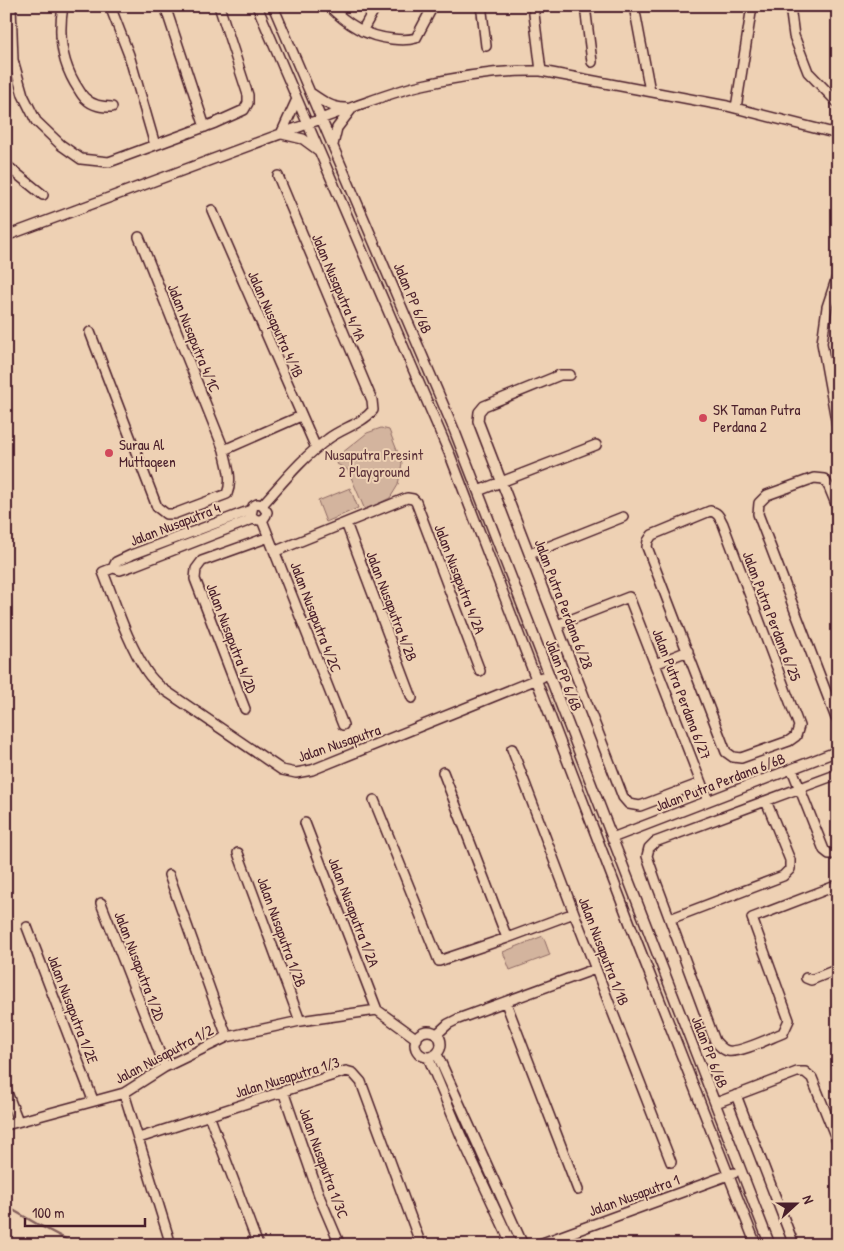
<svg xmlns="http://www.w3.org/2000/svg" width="844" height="1251" viewBox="0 0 844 1251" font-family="'Patrick Hand',sans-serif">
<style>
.green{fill:#d3b49e;stroke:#8e6a64}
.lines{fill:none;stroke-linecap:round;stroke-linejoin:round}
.stream{stroke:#85605d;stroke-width:2.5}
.minor-casing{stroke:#4a1f2b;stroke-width:12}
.minor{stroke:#eed1b4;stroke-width:9}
.poi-dot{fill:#d1495b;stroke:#eed1b4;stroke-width:2}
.labels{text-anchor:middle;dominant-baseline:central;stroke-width:4;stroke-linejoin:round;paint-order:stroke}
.street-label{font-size:15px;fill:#4a1f2b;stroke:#eed1b4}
.poi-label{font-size:15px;fill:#4a1f2b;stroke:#eed1b4;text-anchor:start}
.park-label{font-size:15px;fill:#5f353c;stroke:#eed1b4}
</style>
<rect width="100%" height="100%" fill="#eed1b4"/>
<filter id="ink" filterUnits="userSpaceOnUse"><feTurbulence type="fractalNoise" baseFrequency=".02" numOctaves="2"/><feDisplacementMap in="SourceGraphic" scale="10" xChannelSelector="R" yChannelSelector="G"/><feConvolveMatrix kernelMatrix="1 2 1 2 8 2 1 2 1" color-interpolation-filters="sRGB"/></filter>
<g filter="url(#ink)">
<path class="green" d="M 381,428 L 389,430 L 402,463 L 398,485 L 390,498 L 365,510 L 348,470 L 337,464 L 342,453 L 367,433 Z
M 350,488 L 358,508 L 326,522 L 318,501 Z
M 543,936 L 550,955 L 510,970 L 503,952 Z"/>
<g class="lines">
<path class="stream" d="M 6,1206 L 37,1224 L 77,1245
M 6,1215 L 10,1208
M 6,1228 L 11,1235 L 12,1245"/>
<g class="minor-casing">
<path id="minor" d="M 11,6 L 13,60 L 23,95 L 36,121 L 61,145 L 81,159 L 109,162 L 215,123 L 244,110 L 248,103 L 248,95 L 219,6
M 63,6 C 58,35 62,65 79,90 C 81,93 83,97 86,99 C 93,106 102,107 112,107
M 110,6 L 129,55 L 155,145
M 165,6 L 205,127
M 257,6 L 450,455 L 637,942 L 756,1245
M 273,6 L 455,432 L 770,1245
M 329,6 C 348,25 366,36 392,39 C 400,40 409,40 416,38 L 433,6
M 480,6 L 482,12 L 486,46
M 533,6 L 541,71
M 585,6 L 592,62
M 634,6 L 650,91
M 790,6 L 794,36 L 808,72 L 838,103
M 362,31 L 376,6
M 312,94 C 322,101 332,108 345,108
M 736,108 L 752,6
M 281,134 L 297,99
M 282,134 L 303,139 L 318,150
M 333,145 L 337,128 L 353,107
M 6,165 L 43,195
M 212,210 L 316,448
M 6,236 L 353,107 C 376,99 399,90 422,85 C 461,76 502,70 541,71 L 727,106 L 838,134
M 838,274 L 827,307 L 822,343 L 838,431
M 90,332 L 157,507 L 166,514 L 174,514 L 227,494 C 233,479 227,465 224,450 L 139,237
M 570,375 L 560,375 L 484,406 L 479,412 L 478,421 L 623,797 L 629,804 L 640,806 L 701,783
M 224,450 L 301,416
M 478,491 L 596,445
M 262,505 L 267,512 C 265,521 256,523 251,515 L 253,506 L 257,504 L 262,505 C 283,482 303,457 328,439 C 342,428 362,424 373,410 L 372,400 L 278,176
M 838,509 L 829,487 L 824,479 L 814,478 L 767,495 L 759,503 L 758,514 L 836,718 L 838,720
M 251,510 L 131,555 L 116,562 L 113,568 L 103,572 C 116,605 127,642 147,672 C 151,678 157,684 163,689 L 282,770 L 296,773 L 312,770 L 542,677
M 710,511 C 718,512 720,518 723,524 L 799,726 L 796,736 L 789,741 L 741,758 L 733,757 L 726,752 L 647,547 L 648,541 L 652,535 Z
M 262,520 L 343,725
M 346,523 L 412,698
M 276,551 L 407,498 L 413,499 L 416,502 L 480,671
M 530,554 L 623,517
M 113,568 L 120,570 L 135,565 L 253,519
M 557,625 L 629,597 L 708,801
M 655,664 L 688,651
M 245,709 L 195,579 L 196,569 L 202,561 L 269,537
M 512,749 L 574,913 L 671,1162
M 792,769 L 824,850 L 829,854 L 838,854
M 443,772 L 507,938
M 838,774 L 655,842 L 649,848 L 647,856 L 656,882 L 715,1041 C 719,1045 722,1050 728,1051 C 741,1053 770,1038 783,1033 L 789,1020 L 752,918 L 838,885
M 374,800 L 439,961 L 507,938 L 574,913
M 305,823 L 377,1010
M 612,838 L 838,751
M 238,853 L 300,1021
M 169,875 L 227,1037
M 101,903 L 165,1067
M 670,919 L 783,876 L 790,869 L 790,860 L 766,801
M 27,927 L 93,1100
M 806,978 L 811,980 L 838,969
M 506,1003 L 578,1190
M415 1044a13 13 0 1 1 26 0a13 13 0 1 1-26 0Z
M 436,1035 L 448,1024 L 458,1019 L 595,969
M 437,1054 L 523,1245
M 428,1057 L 461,1136 L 512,1245
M 6,1090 L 18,1121
M 283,1091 L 320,1198 L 340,1245
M 124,1093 L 171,1245
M 736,1095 L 794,1245
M 716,1103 L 797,1072 L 805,1072 L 812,1078 L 838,1143
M 209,1115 L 258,1245
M 6,1125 L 124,1093 L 165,1067 L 227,1037 L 300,1021 L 377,1010 L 417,1039
M 139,1138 L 346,1071 L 353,1073 L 361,1082 L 421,1245
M 537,1245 L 734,1173"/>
</g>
<use href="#minor" class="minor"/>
</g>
</g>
<g class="poi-dot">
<circle cx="703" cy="418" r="5"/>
<circle cx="109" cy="453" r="5"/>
</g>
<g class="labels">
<g class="street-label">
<text transform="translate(339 287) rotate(67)">Jalan Nusaputra 4/1A</text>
<text transform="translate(413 298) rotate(67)">Jalan PP 6/6B</text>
<text transform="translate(276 324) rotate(66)">Jalan Nusaputra 4/1B</text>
<text transform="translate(194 338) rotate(68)">Jalan Nusaputra 4/1C</text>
<text transform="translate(175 524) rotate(-21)">Jalan Nusaputra 4</text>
<text transform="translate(460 579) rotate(69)">Jalan Nusaputra 4/2A</text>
<text transform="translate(564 604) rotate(69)">Jalan Putra Perdana 6/28</text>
<text transform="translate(392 606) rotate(69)">Jalan Nusaputra 4/2B</text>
<text transform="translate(772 616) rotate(69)">Jalan Putra Perdana 6/25</text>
<text transform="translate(316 617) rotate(69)">Jalan Nusaputra 4/2C</text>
<text transform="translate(232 638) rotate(69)">Jalan Nusaputra 4/2D</text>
<text transform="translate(564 675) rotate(69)">Jalan PP 6/6B</text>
<text transform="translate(682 694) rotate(69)">Jalan Putra Perdana 6/27</text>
<text transform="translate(339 743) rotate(-19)">Jalan Nusaputra</text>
<text transform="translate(720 782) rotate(-21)">Jalan Putra Perdana 6/6B</text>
<text transform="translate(354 912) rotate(69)">Jalan Nusaputra 1/2A</text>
<text transform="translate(282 932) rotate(70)">Jalan Nusaputra 1/2B</text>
<text transform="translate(604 951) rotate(69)">Jalan Nusaputra 1/1B</text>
<text transform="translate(140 966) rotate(69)">Jalan Nusaputra 1/2D</text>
<text transform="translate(73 1009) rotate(69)">Jalan Nusaputra 1/2E</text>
<text transform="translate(710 1052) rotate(69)">Jalan PP 6/6B</text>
<text transform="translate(164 1054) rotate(-28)">Jalan Nusaputra 1/2</text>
<text transform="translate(287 1077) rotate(-17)">Jalan Nusaputra 1/3</text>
<text transform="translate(324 1163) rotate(70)">Jalan Nusaputra 1/3C</text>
<text transform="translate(634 1195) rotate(-20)">Jalan Nusaputra 1</text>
</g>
<g class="poi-label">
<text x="713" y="409">SK Taman Putra<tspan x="713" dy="17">Perdana 2</tspan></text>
<text x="119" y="444">Surau Al<tspan x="119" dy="17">Muttaqeen</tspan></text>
</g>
<g class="park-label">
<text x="374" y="454">Nusaputra Presint<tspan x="374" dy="17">2 Playground</tspan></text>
</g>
</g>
<rect width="844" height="1251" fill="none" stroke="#eed1b4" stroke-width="25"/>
<rect x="12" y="12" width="819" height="1226" fill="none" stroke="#4a1f2b" stroke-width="2" filter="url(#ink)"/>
<g transform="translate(796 1204) rotate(69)" stroke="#eed1b4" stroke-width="4" paint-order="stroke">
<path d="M0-4L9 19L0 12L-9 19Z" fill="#4a1f2b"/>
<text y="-8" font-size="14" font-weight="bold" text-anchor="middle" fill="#4a1f2b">N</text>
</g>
<path d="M25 1218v8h120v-8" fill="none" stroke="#4a1f2b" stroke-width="2.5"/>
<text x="32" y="1218" font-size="15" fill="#4a1f2b" stroke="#eed1b4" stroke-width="4" paint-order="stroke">100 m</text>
</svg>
